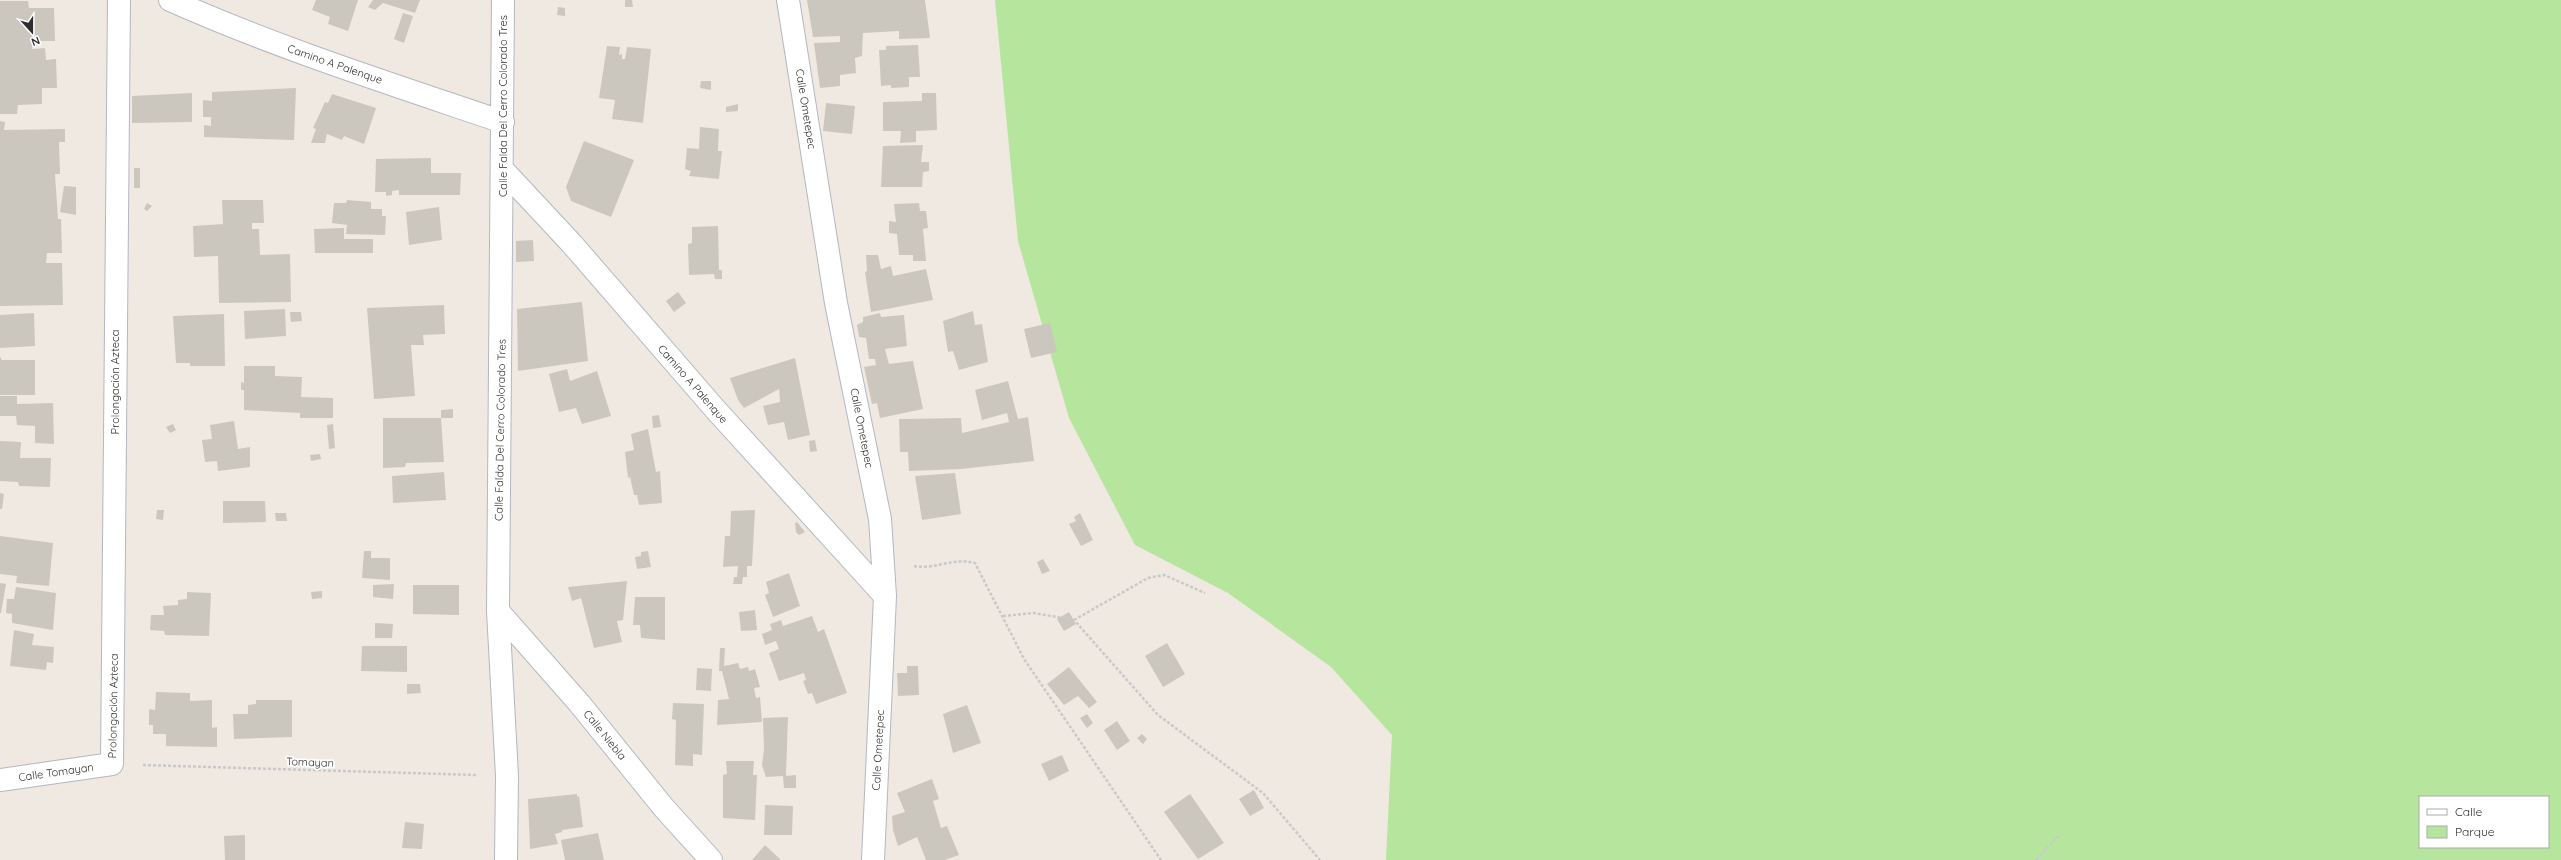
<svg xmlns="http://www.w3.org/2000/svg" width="2561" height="860" viewBox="0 0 2561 860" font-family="Quicksand,sans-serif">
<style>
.green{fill:#b6e59e;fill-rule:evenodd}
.building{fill:#cbc7bf}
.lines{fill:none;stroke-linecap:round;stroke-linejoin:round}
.street-casing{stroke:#b4b7c1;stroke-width:24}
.path{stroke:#c9c9c9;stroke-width:2.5;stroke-dasharray:3 2;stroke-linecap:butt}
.street{stroke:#fff;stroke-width:22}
.labels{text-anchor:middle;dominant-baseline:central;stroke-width:3.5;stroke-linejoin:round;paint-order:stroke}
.street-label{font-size:11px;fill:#2e2e2e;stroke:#fff}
</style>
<rect width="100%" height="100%" fill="#efe9e1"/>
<path class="green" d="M 995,0 L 2561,0 L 2561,860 L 1386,860 L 1392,735 L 1331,667 L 1228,593 L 1135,545 L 1069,418 L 1018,241 ZM 2420,797 L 2548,797 L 2548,847 L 2420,847 Z"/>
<path class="building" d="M 316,0 L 358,0 L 348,31 L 328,24 L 330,17 L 312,10 Z
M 373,0 L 420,0 L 415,13 L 383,3 L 375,10 L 368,7 Z
M 625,0 L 632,0 L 633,7 L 625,7 Z
M 807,0 L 925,0 L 930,38 L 899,39 L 899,31 L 863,33 L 862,56 L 855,58 L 856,73 L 840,75 L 840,86 L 820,88 L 814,43 L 840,42 L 840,36 L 813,37 Z
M 0,1 L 28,1 L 29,8 L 54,8 L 55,41 L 32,41 L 32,49 L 45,48 L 46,60 L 56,59 L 57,88 L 42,88 L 42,104 L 18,105 L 17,114 L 0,114 Z
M 558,7 L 565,8 L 565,16 L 557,15 Z
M 403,13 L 413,16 L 404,43 L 394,39 Z
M 918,45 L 920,77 L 909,77 L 909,87 L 891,88 L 891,85 L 881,86 L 879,50 L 886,50 L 886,46 Z
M 607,46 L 620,47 L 619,55 L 622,54 L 622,59 L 625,59 L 627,47 L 651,49 L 643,123 L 612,119 L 615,100 L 599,98 Z
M 701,81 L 711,81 L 711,90 L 700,88 Z
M 296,88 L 294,140 L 204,137 L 204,125 L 211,126 L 211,117 L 203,117 L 203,100 L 212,101 L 212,92 Z
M 192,93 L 192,122 L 132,123 L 132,96 Z
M 922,93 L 936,93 L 937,130 L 916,131 L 916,142 L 900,143 L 901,131 L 883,131 L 883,102 L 922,101 Z
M 332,94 L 376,108 L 364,144 L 344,136 L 342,140 L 327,134 L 325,143 L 311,143 L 316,129 L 313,128 L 325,102 L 328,103 Z
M 826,103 L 855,106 L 852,134 L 823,131 Z
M 738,104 L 738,111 L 726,112 L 726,107 Z
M 0,121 L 5,122 L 4,130 L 65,129 L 65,142 L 59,142 L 60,174 L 55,174 L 58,219 L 61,219 L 62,253 L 47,253 L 46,263 L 62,263 L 63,305 L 0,306 Z
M 700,127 L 719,129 L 718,151 L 722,151 L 719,179 L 689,176 L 691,171 L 685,169 L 687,148 L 699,149 Z
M 584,141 L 634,160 L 611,217 L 571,201 L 566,187 Z
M 923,145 L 921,162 L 929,162 L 929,171 L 923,172 L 922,187 L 881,187 L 883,146 Z
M 431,158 L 431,173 L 461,173 L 460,195 L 399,195 L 399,190 L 392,191 L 392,195 L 386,196 L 386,192 L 375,192 L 376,159 Z
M 134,168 L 140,168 L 140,188 L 134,188 Z
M 64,186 L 76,187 L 76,215 L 60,212 Z
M 222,200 L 263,200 L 264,223 L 252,223 L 252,229 L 259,229 L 260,255 L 290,254 L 291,302 L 219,303 L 218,256 L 194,257 L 193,226 L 223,224 Z
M 347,200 L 371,202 L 371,209 L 382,209 L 382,216 L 386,216 L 385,235 L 346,234 L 347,225 L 332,223 L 334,203 L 346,203 Z
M 147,203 L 152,206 L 147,211 L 144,209 Z
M 919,203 L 920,211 L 926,211 L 928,228 L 923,229 L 926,261 L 913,261 L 913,255 L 899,255 L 897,234 L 889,233 L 889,221 L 896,222 L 894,204 Z
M 439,207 L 442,240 L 409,245 L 406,212 Z
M 718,226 L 719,270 L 722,270 L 722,279 L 715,279 L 714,274 L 689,275 L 688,244 L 692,243 L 692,227 Z
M 344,228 L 344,239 L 373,239 L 373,253 L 315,253 L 314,229 Z
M 533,240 L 534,261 L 516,262 L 516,241 Z
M 866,255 L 878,255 L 881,269 L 891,266 L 893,276 L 926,269 L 933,300 L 871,312 L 865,272 L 867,271 Z
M 678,292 L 686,303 L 674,312 L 666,301 Z
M 582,302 L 588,361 L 518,371 L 517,309 Z
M 444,305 L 445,334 L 423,335 L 424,345 L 411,345 L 415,396 L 374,399 L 367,308 Z
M 285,309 L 286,336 L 245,339 L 244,311 Z
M 973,311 L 975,325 L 982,324 L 988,362 L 959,370 L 953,351 L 948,352 L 943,321 Z
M 290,312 L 301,312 L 302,321 L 291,322 Z
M 34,313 L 35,346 L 0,348 L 0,315 Z
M 880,313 L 881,317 L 904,315 L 907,346 L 885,349 L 889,364 L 913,361 L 923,409 L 880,418 L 877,403 L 872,404 L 864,367 L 876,365 L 875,359 L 869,359 L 866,338 L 859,337 L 857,325 L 863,322 L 863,317 Z
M 224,314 L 225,366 L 190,366 L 190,363 L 176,363 L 173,316 Z
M 1050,323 L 1057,352 L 1031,358 L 1024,329 Z
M 0,357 L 2,360 L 35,360 L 35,395 L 0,395 Z
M 795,358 L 810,435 L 788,440 L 784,422 L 768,425 L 763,406 L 780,402 L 779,389 L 744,408 L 738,400 L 730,378 Z
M 244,366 L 275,366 L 275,376 L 302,377 L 301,397 L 333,398 L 333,418 L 300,418 L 300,413 L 244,410 L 244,390 L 241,390 L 241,382 L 244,383 Z
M 567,369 L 570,381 L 597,371 L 611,416 L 582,424 L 576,408 L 559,412 L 549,374 Z
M 1008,381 L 1018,419 L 1028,417 L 1034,461 L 961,469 L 909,471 L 908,452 L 900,452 L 899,419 L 961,418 L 962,433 L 1009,422 L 1007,413 L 982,420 L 975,390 Z
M 0,396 L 17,396 L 17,404 L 53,403 L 54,444 L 35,443 L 35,426 L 17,425 L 16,416 L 0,416 Z
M 453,409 L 453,418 L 441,418 L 441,410 Z
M 659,415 L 661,427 L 653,428 L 652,416 Z
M 383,418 L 441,418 L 444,462 L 406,463 L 405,467 L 383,468 Z
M 234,421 L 238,449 L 250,447 L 250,467 L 218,471 L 217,461 L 205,462 L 202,440 L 212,439 L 210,425 Z
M 173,424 L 176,430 L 170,433 L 166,427 Z
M 333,424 L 335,448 L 329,449 L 327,425 Z
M 648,429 L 656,472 L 660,471 L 662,503 L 639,505 L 637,495 L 634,495 L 630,477 L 628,478 L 625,452 L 634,450 L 631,434 Z
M 815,440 L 817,451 L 810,452 L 809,441 Z
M 0,441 L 21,442 L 20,458 L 51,458 L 50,487 L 19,486 L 18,482 L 0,481 Z
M 320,454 L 321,459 L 311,461 L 310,455 Z
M 444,472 L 446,500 L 393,503 L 392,476 Z
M 955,473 L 961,514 L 922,520 L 915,476 Z
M 0,493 L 4,494 L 2,509 L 0,509 Z
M 223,501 L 265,501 L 266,522 L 223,523 Z
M 157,510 L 164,510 L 163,520 L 156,519 Z
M 755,510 L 752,566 L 747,566 L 747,577 L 743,577 L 742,584 L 733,584 L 734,577 L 737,577 L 738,566 L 723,567 L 725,536 L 730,536 L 731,511 Z
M 275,513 L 286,513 L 287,521 L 276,521 Z
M 1080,513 L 1093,540 L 1081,546 L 1069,524 L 1076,521 L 1074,517 Z
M 797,522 L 805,532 L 799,535 L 796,532 L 795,523 Z
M 0,536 L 53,543 L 49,586 L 16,583 L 17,576 L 0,574 Z
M 364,551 L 371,551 L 371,558 L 390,558 L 390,580 L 362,578 Z
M 648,551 L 651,567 L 637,569 L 635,557 L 641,556 L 641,552 Z
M 1043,559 L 1050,571 L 1042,574 L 1037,562 Z
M 789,573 L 800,606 L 773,617 L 765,595 L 769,593 L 766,582 Z
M 627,581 L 623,620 L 617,621 L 622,642 L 594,648 L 581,598 L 572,601 L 568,587 Z
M 0,583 L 6,584 L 1,613 L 0,613 Z
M 394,584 L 393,599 L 373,597 L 373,585 Z
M 413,585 L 459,585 L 459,615 L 413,614 Z
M 16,587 L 56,593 L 53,630 L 12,623 L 12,614 L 6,613 L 7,599 L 14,599 Z
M 322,591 L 322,598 L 312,599 L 311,592 Z
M 187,592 L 211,593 L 209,636 L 165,635 L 164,631 L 150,630 L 151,615 L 164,615 L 163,606 L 178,605 L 178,600 L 187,599 Z
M 635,597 L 665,597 L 665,640 L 641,638 L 640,625 L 633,625 Z
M 755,610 L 757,630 L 741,631 L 739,612 Z
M 1069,612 L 1076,624 L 1064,631 L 1057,619 Z
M 812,616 L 818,632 L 824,629 L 847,693 L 816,704 L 812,693 L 808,694 L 803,681 L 806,680 L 804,673 L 779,681 L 769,653 L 779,649 L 776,641 L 765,645 L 762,634 L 772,630 L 770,624 L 781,620 L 783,626 Z
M 375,623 L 393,624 L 392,638 L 375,638 Z
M 14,630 L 34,634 L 32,645 L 54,647 L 53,663 L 47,662 L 46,670 L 10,666 Z
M 1167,643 L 1185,674 L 1163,687 L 1145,656 Z
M 362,646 L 407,646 L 407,672 L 361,671 Z
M 720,648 L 725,648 L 724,666 L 738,663 L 740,669 L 748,667 L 749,671 L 755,669 L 760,687 L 754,688 L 756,698 L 760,697 L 762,722 L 717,725 L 718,700 L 729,699 L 722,671 L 719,671 Z
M 907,666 L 918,666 L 919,695 L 898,696 L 897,673 L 907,673 Z
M 1069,667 L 1097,702 L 1089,708 L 1078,696 L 1064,705 L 1047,684 Z
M 697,668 L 712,669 L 711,691 L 696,690 Z
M 407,684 L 420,684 L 421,693 L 407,694 Z
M 156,692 L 190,693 L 190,701 L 212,700 L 212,728 L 217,727 L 217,747 L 166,746 L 166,734 L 153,734 L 153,725 L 149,725 L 149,709 L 155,710 Z
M 256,700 L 292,700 L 292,737 L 234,739 L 233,714 L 248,714 L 248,705 L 256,704 Z
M 673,703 L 704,704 L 702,755 L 693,754 L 693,766 L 675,765 L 676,720 L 672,719 Z
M 967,705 L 981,743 L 953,753 L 943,714 Z
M 1087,714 L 1093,723 L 1087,728 L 1080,718 Z
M 788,717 L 786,776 L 796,775 L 796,788 L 784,788 L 783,776 L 766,777 L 762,765 L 764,749 L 763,718 Z
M 1117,721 L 1130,741 L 1117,750 L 1104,730 Z
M 1142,734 L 1147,739 L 1143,744 L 1137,738 Z
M 1062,755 L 1069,771 L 1049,781 L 1041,764 Z
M 726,761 L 754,761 L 753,775 L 757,775 L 755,820 L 723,818 L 723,775 L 727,774 Z
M 932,779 L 939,799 L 933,801 L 941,828 L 947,826 L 959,855 L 945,860 L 926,860 L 917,837 L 898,846 L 893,830 L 892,816 L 905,812 L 897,793 Z
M 1254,790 L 1264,808 L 1250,816 L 1239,799 Z
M 577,794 L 577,797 L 579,796 L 583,827 L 562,830 L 562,832 L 555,834 L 558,844 L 530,849 L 528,799 Z
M 1190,794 L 1224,843 L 1198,859 L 1164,812 Z
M 765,805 L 793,806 L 792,835 L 764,835 Z
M 405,822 L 424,824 L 422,849 L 402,848 Z
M 598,833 L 604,860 L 565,860 L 561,840 Z
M 245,835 L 245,860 L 225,860 L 224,836 Z
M 765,845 L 781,860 L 752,860 Z"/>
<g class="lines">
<g class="street-casing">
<path id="street" d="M 170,0 C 278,48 391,84 503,122
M 503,0 L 498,611 L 507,776 L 506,860
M 788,0 L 836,303 L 880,519 L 885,596 L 873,860
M 503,170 L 572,244 L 715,409 L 885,596
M 498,611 L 579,703 L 664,808 L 711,860
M 0,780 L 112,764 L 119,0"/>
</g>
<path class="path" d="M 914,566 C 935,570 953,557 975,563 L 1024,659 L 1161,860
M 1003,616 L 1034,613 L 1074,620 L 1158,715 L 1263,793 L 1320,860
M 1074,620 L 1148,578 L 1164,575 L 1205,593
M 143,765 L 476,775
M 2036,860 L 2060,834"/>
<use href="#street" class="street"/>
</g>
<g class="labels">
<g class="street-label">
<text transform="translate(335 64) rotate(19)">Camino A Palenque</text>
<text transform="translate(503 106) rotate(-90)">Calle Falda Del Cerro Colorado Tres</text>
<text transform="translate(806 109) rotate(81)">Calle Ometepec</text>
<text transform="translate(115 382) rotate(-90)">Prolongación Azteca</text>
<text transform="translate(693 384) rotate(49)">Camino A Palenque</text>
<text transform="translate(862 428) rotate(79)">Calle Ometepec</text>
<text transform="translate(500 430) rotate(-89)">Calle Falda Del Cerro Colorado Tres</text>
<text transform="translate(113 706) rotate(-89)">Prolongación Azteca</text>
<text transform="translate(605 735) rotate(51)">Calle Niebla</text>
<text transform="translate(878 750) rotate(-87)">Calle Ometepec</text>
<text transform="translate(310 762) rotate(2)">Tomayan</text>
<text transform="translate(56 772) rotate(-8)">Calle Tomayan</text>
</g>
</g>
<rect x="2419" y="796" width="130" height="52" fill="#ffffff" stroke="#ababab"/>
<rect x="2427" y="809" width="20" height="6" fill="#ffffff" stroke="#ababab"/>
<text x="2455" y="816" font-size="12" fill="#2e2e2e">Calle</text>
<rect x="2427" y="826" width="20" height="12" fill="#b6e59e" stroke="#ababab"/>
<text x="2455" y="836" font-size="12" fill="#2e2e2e">Parque</text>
<g transform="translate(32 32) rotate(159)" stroke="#ffffff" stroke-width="3" paint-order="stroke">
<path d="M0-3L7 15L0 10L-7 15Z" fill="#2e2e2e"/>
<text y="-6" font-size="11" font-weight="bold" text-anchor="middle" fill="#2e2e2e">N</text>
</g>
</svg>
